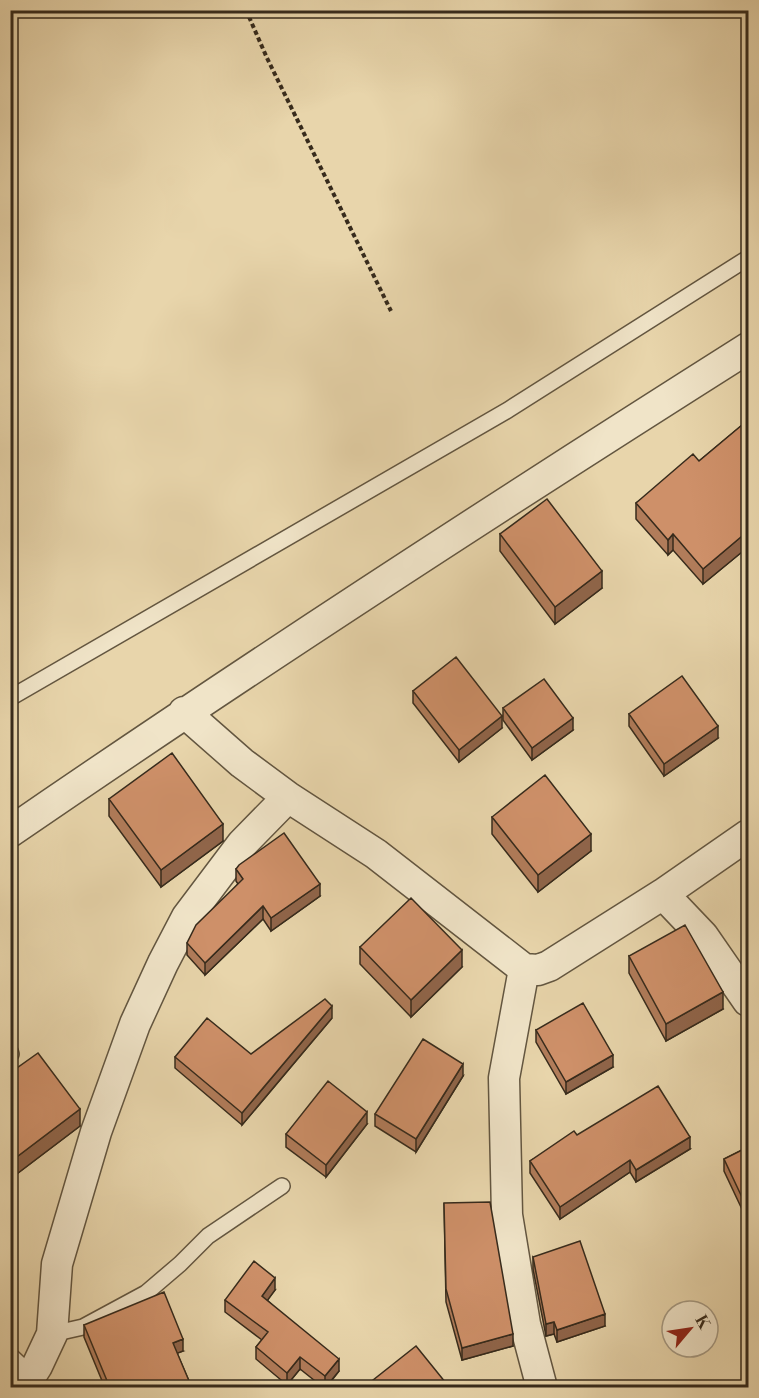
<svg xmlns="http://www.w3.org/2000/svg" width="759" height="1398" viewBox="0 0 759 1398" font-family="'Libre Bodoni',serif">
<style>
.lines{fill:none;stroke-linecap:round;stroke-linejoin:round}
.lane-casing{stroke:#635640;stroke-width:18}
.street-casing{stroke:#635640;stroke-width:33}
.path{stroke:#372b1c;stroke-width:4;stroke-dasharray:4.5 3;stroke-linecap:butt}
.lane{stroke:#f0e4c8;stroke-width:15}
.street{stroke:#f0e4c8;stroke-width:30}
.wall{fill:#b17c5a;stroke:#372b1c;stroke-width:1.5}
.shaded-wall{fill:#90654a;stroke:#372b1c;stroke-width:1.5}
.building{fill:#ce9069;stroke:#372b1c;stroke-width:1.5}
</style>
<rect width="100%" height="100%" fill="#e8d5ab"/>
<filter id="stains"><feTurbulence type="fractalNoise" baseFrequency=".00333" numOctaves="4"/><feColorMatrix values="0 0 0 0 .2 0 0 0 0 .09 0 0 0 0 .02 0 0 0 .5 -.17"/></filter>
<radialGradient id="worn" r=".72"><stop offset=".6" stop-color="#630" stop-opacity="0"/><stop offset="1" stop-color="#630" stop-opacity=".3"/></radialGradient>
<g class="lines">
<g class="lane-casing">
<path id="lane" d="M 10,698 L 508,410 L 748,258
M 10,1051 L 11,1054
M 52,1334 L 83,1327 L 146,1293 L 180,1264 L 208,1236 L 282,1186
M 10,1355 L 31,1375"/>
</g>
<g class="street-casing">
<path id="street" d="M 184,712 L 242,763 L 288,797 L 376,854 L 524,969 L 538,970 L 549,966 L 663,894 L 748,835
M 10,832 C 253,665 500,505 748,348
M 663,894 L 703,936 L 748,1001
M 524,969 L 504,1078 L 507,1215 L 525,1324 L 542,1388
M 23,1388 L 37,1366 L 52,1334 L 57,1264 L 96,1132 L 135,1024 L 163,963 L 187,917 L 242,844 L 288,797"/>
</g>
<path class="path" d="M 246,10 L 267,58 L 391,311"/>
<use href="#lane" class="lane"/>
<use href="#street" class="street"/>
</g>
<path class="wall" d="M 748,420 L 748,547 L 703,584 L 673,550 L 668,555 L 636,519 L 636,503 L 699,461 Z
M 500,534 L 602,588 L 555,624 L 500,551 Z
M 413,691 L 502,728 L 459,762 L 413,703 Z
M 503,708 L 573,730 L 532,760 L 503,720 Z
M 629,714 L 718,738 L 664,776 L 629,726 Z
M 109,799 L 223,841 L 161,887 L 109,816 Z
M 492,817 L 591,851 L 538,892 L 492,834 Z
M 236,869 L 320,896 L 271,931 L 263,919 L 205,975 L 187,955 L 187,943 L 238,884 L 236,881 Z
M 360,947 L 462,967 L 411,1017 L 360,964 Z
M 629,956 L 723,1009 L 666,1041 L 629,973 Z
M 332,1018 L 242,1125 L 175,1068 L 175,1057 L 251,1054 Z
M 536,1030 L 613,1067 L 566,1094 L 536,1042 Z
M 10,1073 L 80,1126 L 14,1176 L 10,1172 Z
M 463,1076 L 416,1152 L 375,1126 L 375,1114 Z
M 367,1124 L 326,1177 L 286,1147 L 286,1134 Z
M 577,1135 L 690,1149 L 636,1182 L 630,1172 L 560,1219 L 530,1173 L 530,1161 Z
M 748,1147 L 748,1222 L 724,1171 L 724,1159 Z
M 444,1203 L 513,1346 L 462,1360 L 446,1302 Z
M 533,1257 L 605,1326 L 557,1342 L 554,1334 L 546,1336 L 533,1269 Z
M 275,1290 L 267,1300 L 339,1371 L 326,1388 L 324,1388 L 300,1369 L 287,1385 L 256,1359 L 256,1347 L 262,1340 L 225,1312 L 225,1300 Z
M 84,1325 L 183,1351 L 177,1353 L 192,1388 L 105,1388 L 84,1337 Z"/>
<path class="shaded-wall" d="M 748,531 L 748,547 L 703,584 L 703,569 Z
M 673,534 L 673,550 L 668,555 L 668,540 Z
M 602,571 L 602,588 L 555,624 L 555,607 Z
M 502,716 L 502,728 L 459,762 L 459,750 Z
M 573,718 L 573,730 L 532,760 L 532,748 Z
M 718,726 L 718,738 L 664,776 L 664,764 Z
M 223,824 L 223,841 L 161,887 L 161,870 Z
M 591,834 L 591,851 L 538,892 L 538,875 Z
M 320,884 L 320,896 L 271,931 L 271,918 Z
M 263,906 L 263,919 L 205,975 L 205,963 Z
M 462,950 L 462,967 L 411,1017 L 411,1000 Z
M 723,992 L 723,1009 L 666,1041 L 666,1024 Z
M 332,1006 L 332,1018 L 242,1125 L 242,1113 Z
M 613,1055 L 613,1067 L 566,1094 L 566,1082 Z
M 463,1064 L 463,1076 L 416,1152 L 416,1139 Z
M 80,1109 L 80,1126 L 14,1176 L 14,1159 Z
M 367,1112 L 367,1124 L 326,1177 L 326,1165 Z
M 690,1137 L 690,1149 L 636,1182 L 636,1170 Z
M 630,1160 L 630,1172 L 560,1219 L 560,1207 Z
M 275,1278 L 275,1290 L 262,1308 L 262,1296 Z
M 605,1314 L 605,1326 L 557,1342 L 557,1330 Z
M 554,1322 L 554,1334 L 546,1336 L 546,1324 Z
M 513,1334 L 513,1346 L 462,1360 L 462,1348 Z
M 183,1339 L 183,1351 L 173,1355 L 173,1343 Z
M 300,1357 L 300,1369 L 287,1385 L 287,1373 Z
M 339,1359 L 339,1371 L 325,1388 L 325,1376 Z"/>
<path class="building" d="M 748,420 L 748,531 L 703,569 L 673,534 L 668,540 L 636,503 L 693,454 L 699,461 Z
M 547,499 L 602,571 L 555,607 L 500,534 Z
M 456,657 L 502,716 L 459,750 L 413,691 Z
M 682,676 L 718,726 L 664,764 L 629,714 Z
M 544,679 L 573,718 L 532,748 L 503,708 Z
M 172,753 L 223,824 L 161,870 L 109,799 Z
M 545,775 L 591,834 L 538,875 L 492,817 Z
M 284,833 L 320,884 L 271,918 L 263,906 L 205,963 L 187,943 L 196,925 L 243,879 L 236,869 L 239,865 Z
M 411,898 L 462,950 L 411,1000 L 360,947 Z
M 685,925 L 723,992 L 666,1024 L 629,956 Z
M 325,999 L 332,1006 L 242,1113 L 175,1057 L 207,1018 L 251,1054 Z
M 583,1003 L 613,1055 L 566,1082 L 536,1030 Z
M 423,1039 L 463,1064 L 416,1139 L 375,1114 Z
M 38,1053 L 80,1109 L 14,1159 L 10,1155 L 10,1073 Z
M 328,1081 L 367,1112 L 326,1165 L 286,1134 Z
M 658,1086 L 690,1137 L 636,1170 L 630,1160 L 560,1207 L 530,1161 L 574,1131 L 577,1135 Z
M 748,1147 L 748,1210 L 724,1159 Z
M 490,1202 L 513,1334 L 462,1348 L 446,1289 L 444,1203 Z
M 580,1241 L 605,1314 L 557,1330 L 554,1322 L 546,1324 L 533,1257 Z
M 254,1261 L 275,1278 L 262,1296 L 339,1359 L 325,1376 L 300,1357 L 287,1373 L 256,1347 L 268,1332 L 225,1300 Z
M 164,1292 L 183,1339 L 173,1343 L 192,1388 L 110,1388 L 84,1325 Z
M 416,1346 L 450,1388 L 363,1388 Z
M 349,1383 L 352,1388 L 343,1388 Z"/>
<rect width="759" height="1398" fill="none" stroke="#e8d5ab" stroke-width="36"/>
<rect x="12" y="12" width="735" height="1374" fill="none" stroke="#372b1c" stroke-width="3"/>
<rect x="18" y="18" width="723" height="1362" fill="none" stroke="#372b1c" stroke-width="1.5"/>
<g transform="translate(690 1329) rotate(61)"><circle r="28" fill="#f0e4c8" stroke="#a69a83" stroke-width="1.5"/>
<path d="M0-4.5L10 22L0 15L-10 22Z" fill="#8f2418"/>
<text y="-9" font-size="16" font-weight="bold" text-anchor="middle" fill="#372b1c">K</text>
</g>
<rect width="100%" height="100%" filter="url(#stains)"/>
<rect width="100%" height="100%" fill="url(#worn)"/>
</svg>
